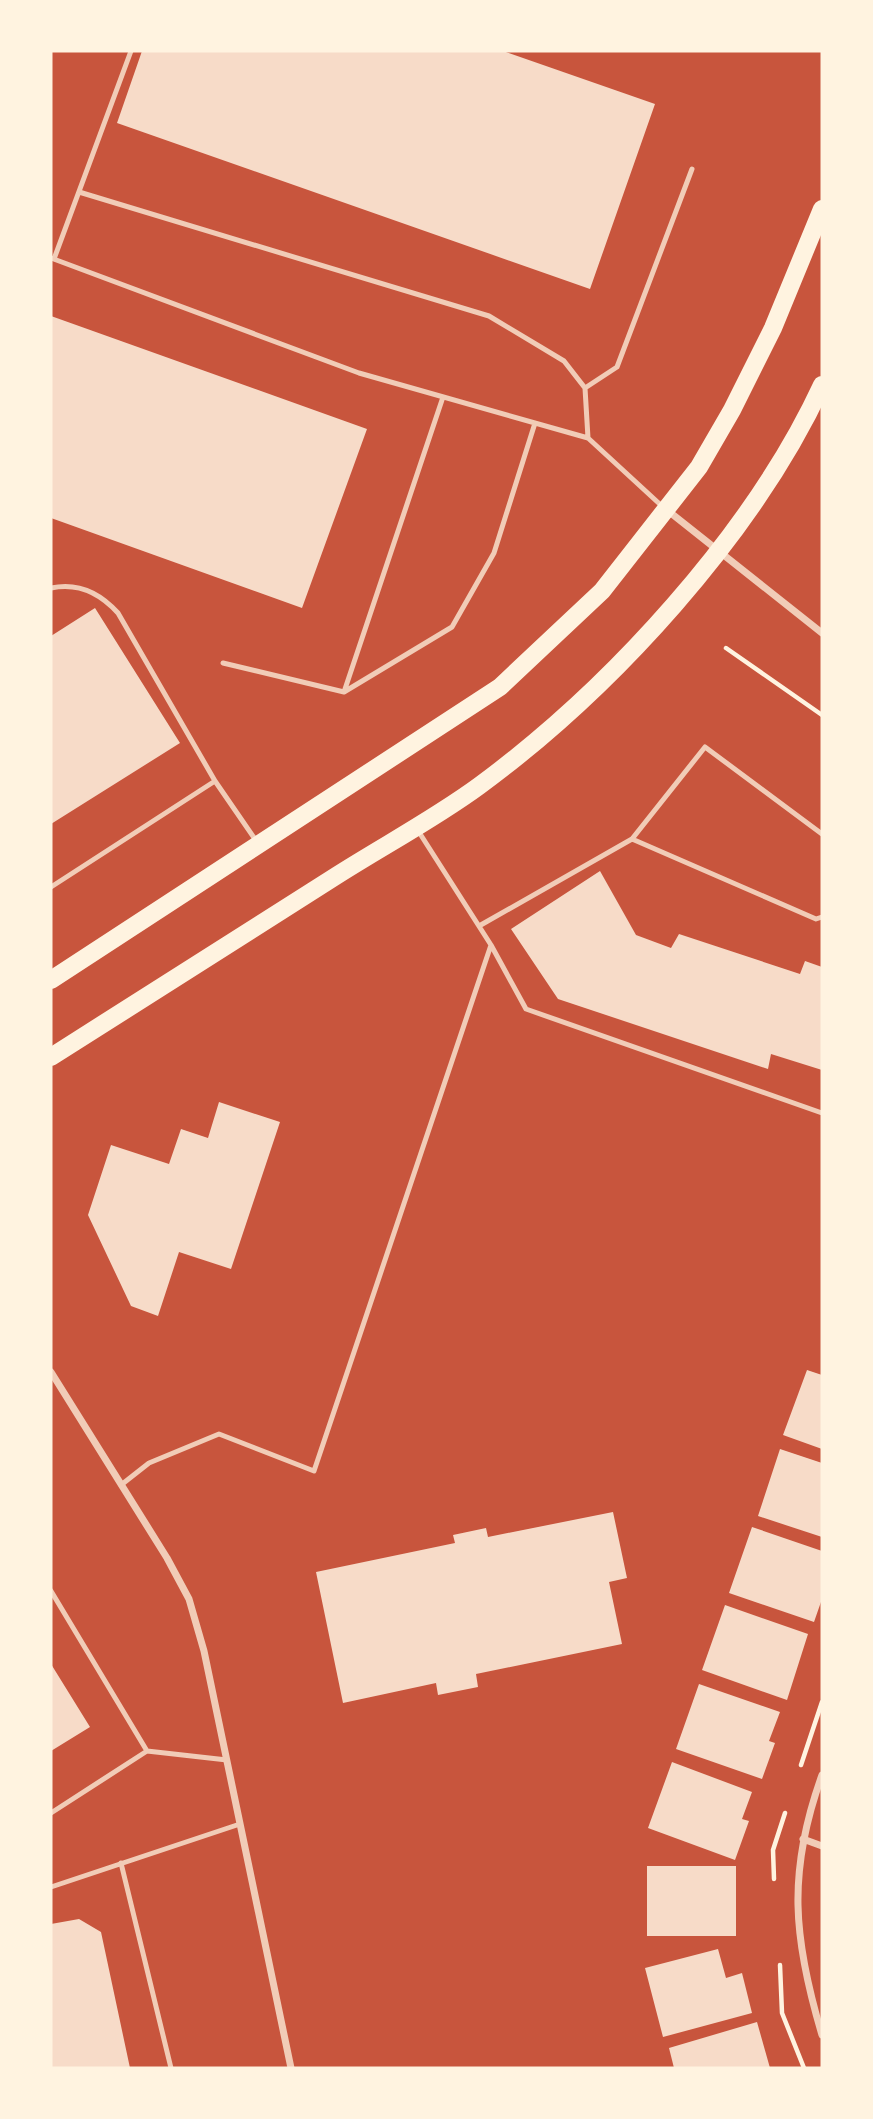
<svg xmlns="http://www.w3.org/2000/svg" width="873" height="2119" viewBox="0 0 873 2119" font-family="'Space Grotesk',sans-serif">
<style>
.building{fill:#f7dbc8}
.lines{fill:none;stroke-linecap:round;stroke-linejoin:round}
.path{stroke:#fff3e0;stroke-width:4.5}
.service{stroke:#f1ccb7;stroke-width:5}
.minor{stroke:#f1ccb7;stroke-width:7}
.primary{stroke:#fff3e0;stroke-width:18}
</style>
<rect width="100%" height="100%" fill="#c8553d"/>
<path class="building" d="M 142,51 L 503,51 L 655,104 L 590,289 L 117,123 Z
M 51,316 L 367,429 L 302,608 L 51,518 Z
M 95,608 L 180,743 L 51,824 L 51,636 Z
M 600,871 L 636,935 L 671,948 L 679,934 L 800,974 L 805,961 L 822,967 L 822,1070 L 771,1054 L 768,1069 L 558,999 L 511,929 Z
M 219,1102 L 280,1122 L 231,1269 L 179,1252 L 158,1316 L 131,1306 L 88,1215 L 111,1145 L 169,1164 L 181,1129 L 208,1138 Z
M 807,1370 L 822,1375 L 822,1449 L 783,1435 Z
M 780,1449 L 822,1463 L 822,1537 L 758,1516 Z
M 613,1512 L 627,1578 L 609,1582 L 622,1644 L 476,1674 L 478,1687 L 438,1695 L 436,1683 L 343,1703 L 316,1572 L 455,1543 L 453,1535 L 486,1528 L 488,1537 Z
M 752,1527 L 822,1551 L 822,1599 L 814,1622 L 729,1593 Z
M 725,1605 L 808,1634 L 787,1700 L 702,1670 Z
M 51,1664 L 90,1727 L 51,1751 Z
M 699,1684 L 780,1712 L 769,1741 L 775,1743 L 762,1779 L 676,1749 Z
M 672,1762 L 752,1792 L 742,1819 L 749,1821 L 735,1860 L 648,1828 Z
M 647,1866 L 736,1866 L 736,1936 L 647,1936 Z
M 79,1919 L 101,1932 L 130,2068 L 51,2068 L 51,1924 Z
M 718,1949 L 726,1978 L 742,1973 L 752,2013 L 663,2037 L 645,1968 Z
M 757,2022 L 770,2068 L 674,2068 L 669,2048 Z"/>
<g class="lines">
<path class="path" d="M 726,648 L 822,715
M 801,1765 L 822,1702
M 774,1879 L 773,1850 L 785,1813
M 780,1965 L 782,2013 L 804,2068"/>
<path class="service" d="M 79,192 L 489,316 L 564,361 L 585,388
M 51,258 L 359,373 L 588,438
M 54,259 L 131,51
M 664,508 L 588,438 L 585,388 L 617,367 L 692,169
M 51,588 C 79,582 100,593 118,613 L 215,781
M 223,663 L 344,692 L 452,627 L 494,553 L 535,423
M 344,692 L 443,397
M 632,839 L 816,919 L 822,917
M 51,887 L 215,781 L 257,842
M 479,926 L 632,839 L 705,747 L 822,834
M 491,945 L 526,1009 L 822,1113
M 121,1485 L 149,1463 L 219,1434 L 314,1471 L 491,945 L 417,829
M 51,1591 L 147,1751 L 227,1760
M 51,1813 L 147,1751
M 121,1863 L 171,2068
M 51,1887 L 240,1824"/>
<path class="minor" d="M 667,510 L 822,633
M 51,1372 L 167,1558 L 189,1599 L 204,1651 L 291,2068
M 822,1775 C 787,1872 793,1938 822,2035
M 803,1839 L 822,1846"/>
<path class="primary" d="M 51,980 L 500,687 L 602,591 L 699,467 L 732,410 L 773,328 L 822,209
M 51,1057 C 146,997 241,937 336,876 C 383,846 434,819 479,786 C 611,689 753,534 822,385"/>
</g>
<rect width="873" height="2119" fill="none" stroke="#fff3e0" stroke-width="105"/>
</svg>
